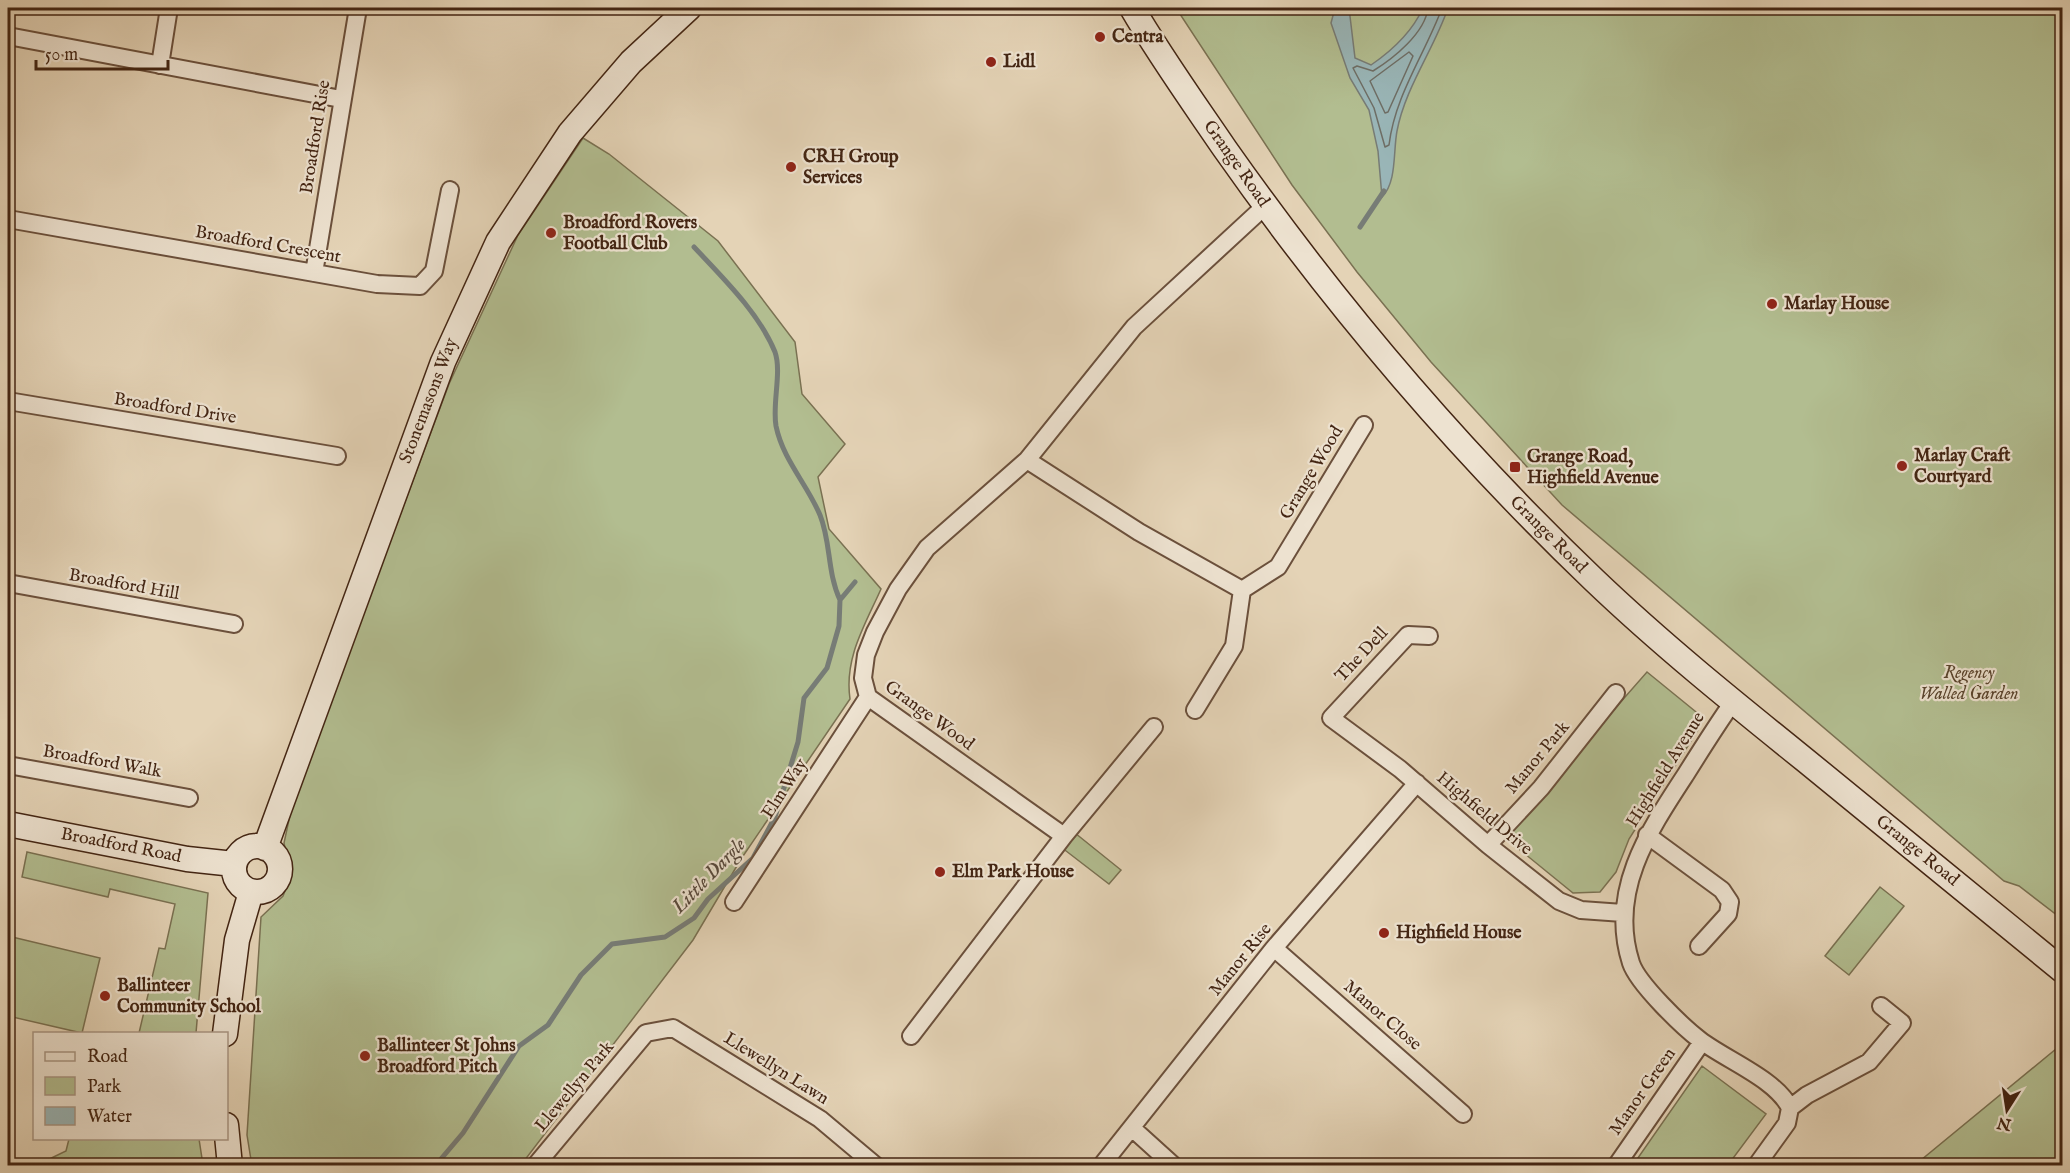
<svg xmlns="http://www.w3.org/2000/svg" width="2070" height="1173" viewBox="0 0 2070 1173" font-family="'IM FELL English',serif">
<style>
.green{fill:#b2bd90;stroke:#7a7152;stroke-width:1.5}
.water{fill:#99b6b8;stroke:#777c76;stroke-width:1.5}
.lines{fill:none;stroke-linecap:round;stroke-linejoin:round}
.shore{stroke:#6e6e66;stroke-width:1.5}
.stream{stroke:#777c76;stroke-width:5}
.street-casing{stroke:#6b503c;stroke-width:20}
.secondary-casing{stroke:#432513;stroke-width:27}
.street{stroke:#ede2d0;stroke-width:16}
.secondary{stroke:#ede2d0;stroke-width:24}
.poi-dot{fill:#8f2418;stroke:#ede2d0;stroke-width:2}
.labels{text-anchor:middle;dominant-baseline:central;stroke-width:4.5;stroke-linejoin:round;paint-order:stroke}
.poi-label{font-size:18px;font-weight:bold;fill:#432513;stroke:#ede2d0;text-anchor:start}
.street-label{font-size:18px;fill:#432513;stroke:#ede2d0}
.park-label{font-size:18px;font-style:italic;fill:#59432c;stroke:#ede2d0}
.water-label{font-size:20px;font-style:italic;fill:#58493c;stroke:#ede2d0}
</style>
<rect width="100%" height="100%" fill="#e4d3b6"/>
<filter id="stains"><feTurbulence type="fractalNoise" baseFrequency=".00333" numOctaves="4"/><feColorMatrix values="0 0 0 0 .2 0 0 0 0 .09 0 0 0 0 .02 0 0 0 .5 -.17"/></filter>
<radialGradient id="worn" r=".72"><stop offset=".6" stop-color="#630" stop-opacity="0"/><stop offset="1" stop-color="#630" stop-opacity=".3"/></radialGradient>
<path class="green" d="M 1176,8 L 2062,8 L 2062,919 L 2019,886 L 2004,881 L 1562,505 L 1431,362 L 1357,272 L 1292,185 Z
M 583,138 L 609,154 L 718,241 L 795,342 L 802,394 L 845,444 L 818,477 L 829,529 L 881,589 C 865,625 844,658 850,699 L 741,859 L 693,940 L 521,1165 L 252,1166 L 247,1135 L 261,917 L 283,896 L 291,876 L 284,843 L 293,801 L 449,384 L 518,235 Z
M 1647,672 L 1701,716 L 1698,730 L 1629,839 L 1616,872 L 1600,892 L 1573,893 L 1503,836 Z
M 1070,829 L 1121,870 L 1109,884 L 1057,844 Z
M 27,852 L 208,893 L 196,1033 L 139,1033 L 159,948 L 165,949 L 175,904 L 110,889 L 108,897 L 22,877 Z
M 1880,887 L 1904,906 L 1849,975 L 1825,956 Z
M 8,936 L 100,958 L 82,1033 L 8,1016 L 10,973 L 8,972 Z
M 2062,1044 L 2062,1165 L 1915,1165 Z
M 1702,1066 L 1766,1114 L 1728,1165 L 1633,1165 Z
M 69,1139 L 199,1139 L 203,1165 L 37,1165 L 66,1151 Z"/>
<path class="water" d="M 1335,8 L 1349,8 L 1355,58 L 1371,65 C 1393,50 1412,32 1423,8 L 1448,8 C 1434,49 1405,88 1397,131 C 1393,152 1397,182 1382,197 L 1378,151 L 1369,110 L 1350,78 L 1331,23 Z"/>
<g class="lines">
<path class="shore" d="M 1428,8 C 1425,33 1394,58 1373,71 L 1357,66 L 1353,68 L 1374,108 L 1385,147 L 1389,145 C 1395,95 1425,54 1442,8
M 1409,52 L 1413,56 L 1388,112 L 1385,113 L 1370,81 Z"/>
<path class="stream" d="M 1360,227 L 1384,191
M 694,247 C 723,278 759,313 775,352 C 782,372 772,404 776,426 C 783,460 807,484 820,515 C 831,542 827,572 840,600
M 435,1166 L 463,1133 L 519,1046 L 548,1025 L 581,975 L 612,944 L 665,937 L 694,918 L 708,899 L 753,858 L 775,817 L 798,742 L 804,698 L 827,668 L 839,626 L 840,600 L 855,582"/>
<g class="street-casing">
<path id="street" d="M 8,36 L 341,99
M 160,65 L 169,8
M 8,219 L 377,284 L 420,286 L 434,271 L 450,190
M 314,273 L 358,8
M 8,401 L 337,456
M 1027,460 L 1139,532 L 1242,590 L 1278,567 L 1364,425
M 8,583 L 234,624
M 1429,636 L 1408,635 L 1331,718 L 1400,769 L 1488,845 L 1559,901 L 1581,910 L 1623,913
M 1733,702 C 1716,726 1701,750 1686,774 C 1648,832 1608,892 1631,963 C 1638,984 1683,1027 1700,1040 C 1726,1060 1776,1079 1790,1108
M 1195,710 L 1234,646 L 1242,590
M 8,765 L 189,798
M 1647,835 L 1722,890 L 1730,902 L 1728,914 L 1699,946
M 1064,836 L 868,697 L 863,678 L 866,655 L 875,632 L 898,589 L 927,548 L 1027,460 L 1134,327 L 1265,206
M 1488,845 L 1541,788 L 1616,693
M 734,902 L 868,697
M 1274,948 L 1463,1114
M 911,1036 L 1064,836 L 1154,727
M 1790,1108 L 1807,1095 L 1869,1062 L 1902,1023 L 1881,1006
M 1132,1128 L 1174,1166
M 535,1166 L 646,1033 L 673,1028 L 820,1119 L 876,1166
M 1101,1166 L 1274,948 L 1417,783
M 1616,1166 L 1702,1042
M 1756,1166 L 1787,1123 L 1790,1108"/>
</g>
<g class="secondary-casing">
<path id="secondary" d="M 1132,8 C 1160,56 1193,102 1225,149 C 1334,304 1457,449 1594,580 C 1661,644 1733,702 1805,760 C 1891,830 1976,900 2062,970
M 8,824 L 187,859 L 234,864
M234 869a23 23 0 1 1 46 0a23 23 0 1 1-46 0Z
M 265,848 L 443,362 L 498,242 L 570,133 L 631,62 L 689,8
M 225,1034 L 237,940 L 251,892
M 226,1125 L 230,1166"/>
</g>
<use href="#street" class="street"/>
<use href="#secondary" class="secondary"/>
</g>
<g class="poi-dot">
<circle cx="1100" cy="37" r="6"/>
<circle cx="991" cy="62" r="6"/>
<circle cx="791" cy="167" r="6"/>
<circle cx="551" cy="233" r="6"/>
<circle cx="1772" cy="304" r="6"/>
<circle cx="1902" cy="466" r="6"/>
<rect x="1509" y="461" width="12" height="12" rx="3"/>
<circle cx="940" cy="872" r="6"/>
<circle cx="1384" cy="933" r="6"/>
<circle cx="105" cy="996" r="6"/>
<circle cx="365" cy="1056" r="6"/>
</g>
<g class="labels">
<g class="poi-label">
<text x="1112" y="37">Centra</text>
<text x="1003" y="62">Lidl</text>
<text x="803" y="157">CRH Group<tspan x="803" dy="21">Services</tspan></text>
<text x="563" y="223">Broadford Rovers<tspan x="563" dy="21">Football Club</tspan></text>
<text x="1784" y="304">Marlay House</text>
<text x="1914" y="456">Marlay Craft<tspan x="1914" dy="21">Courtyard</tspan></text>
<text x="1527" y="457">Grange Road,<tspan x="1527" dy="21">Highfield Avenue</tspan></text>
<text x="952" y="872">Elm Park House</text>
<text x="1396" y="933">Highfield House</text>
<text x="117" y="986">Ballinteer<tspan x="117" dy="21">Community School</tspan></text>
<text x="377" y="1046">Ballinteer St Johns<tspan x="377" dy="21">Broadford Pitch</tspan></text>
</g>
<g class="street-label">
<text transform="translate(316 137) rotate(-81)">Broadford Rise</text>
<text transform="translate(1236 164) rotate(55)">Grange Road</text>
<text transform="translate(268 245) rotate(10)">Broadford Crescent</text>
<text transform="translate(429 401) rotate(-69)">Stonemasons Way</text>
<text transform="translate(175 409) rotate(9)">Broadford Drive</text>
<text transform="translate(1312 473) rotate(-59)">Grange Wood</text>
<text transform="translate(1548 535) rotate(45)">Grange Road</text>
<text transform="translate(124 585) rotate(10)">Broadford Hill</text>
<text transform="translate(1362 655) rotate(-47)">The Dell</text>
<text transform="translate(929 716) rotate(36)">Grange Wood</text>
<text transform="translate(1538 758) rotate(-50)">Manor Park</text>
<text transform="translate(102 762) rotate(10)">Broadford Walk</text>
<text transform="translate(1666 770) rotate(-58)">Highfield Avenue</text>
<text transform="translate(785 789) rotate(-57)">Elm Way</text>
<text transform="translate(1484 814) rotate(40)">Highfield Drive</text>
<text transform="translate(121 846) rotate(11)">Broadford Road</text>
<text transform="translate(1917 851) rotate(39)">Grange Road</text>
<text transform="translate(1241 960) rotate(-51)">Manor Rise</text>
<text transform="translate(1382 1016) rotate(41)">Manor Close</text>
<text transform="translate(776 1069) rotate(32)">Llewellyn Lawn</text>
<text transform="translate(575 1087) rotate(-50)">Llewellyn Park</text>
<text transform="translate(1643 1092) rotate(-55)">Manor Green</text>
</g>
<g class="park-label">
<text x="1969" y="673">Regency<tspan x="1969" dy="21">Walled Garden</tspan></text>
</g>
<g class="water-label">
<text transform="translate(709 876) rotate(-46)">Little Dargle</text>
</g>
</g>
<rect width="2070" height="1173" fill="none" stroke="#e4d3b6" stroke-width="30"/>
<rect x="9" y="9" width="2052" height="1155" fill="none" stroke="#432513" stroke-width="3"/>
<rect x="15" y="15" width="2040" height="1143" fill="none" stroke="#432513" stroke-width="1.5"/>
<rect x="33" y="1032" width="195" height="108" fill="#ede2d0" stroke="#a99684" stroke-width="1.5"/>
<rect x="45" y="1052" width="30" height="9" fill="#ede2d0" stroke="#a99684" stroke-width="1.5"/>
<text x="87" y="1062" font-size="18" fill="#432513">Road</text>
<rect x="45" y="1077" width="30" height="18" fill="#b2bd90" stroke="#a99684" stroke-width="1.5"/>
<text x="87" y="1092" font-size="18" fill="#432513">Park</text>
<rect x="45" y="1107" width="30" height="18" fill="#99b6b8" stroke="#a99684" stroke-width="1.5"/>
<text x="87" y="1122" font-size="18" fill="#432513">Water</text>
<g transform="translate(2007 1110) rotate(192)" stroke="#ede2d0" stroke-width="4.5" paint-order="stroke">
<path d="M0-4.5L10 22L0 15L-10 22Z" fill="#432513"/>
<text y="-9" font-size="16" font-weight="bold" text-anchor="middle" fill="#432513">N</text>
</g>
<path d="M36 60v9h132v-9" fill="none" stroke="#432513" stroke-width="3"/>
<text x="45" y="60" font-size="18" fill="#432513" stroke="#ede2d0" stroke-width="4.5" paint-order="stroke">50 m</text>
<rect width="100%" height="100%" filter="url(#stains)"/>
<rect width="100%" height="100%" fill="url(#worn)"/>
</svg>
